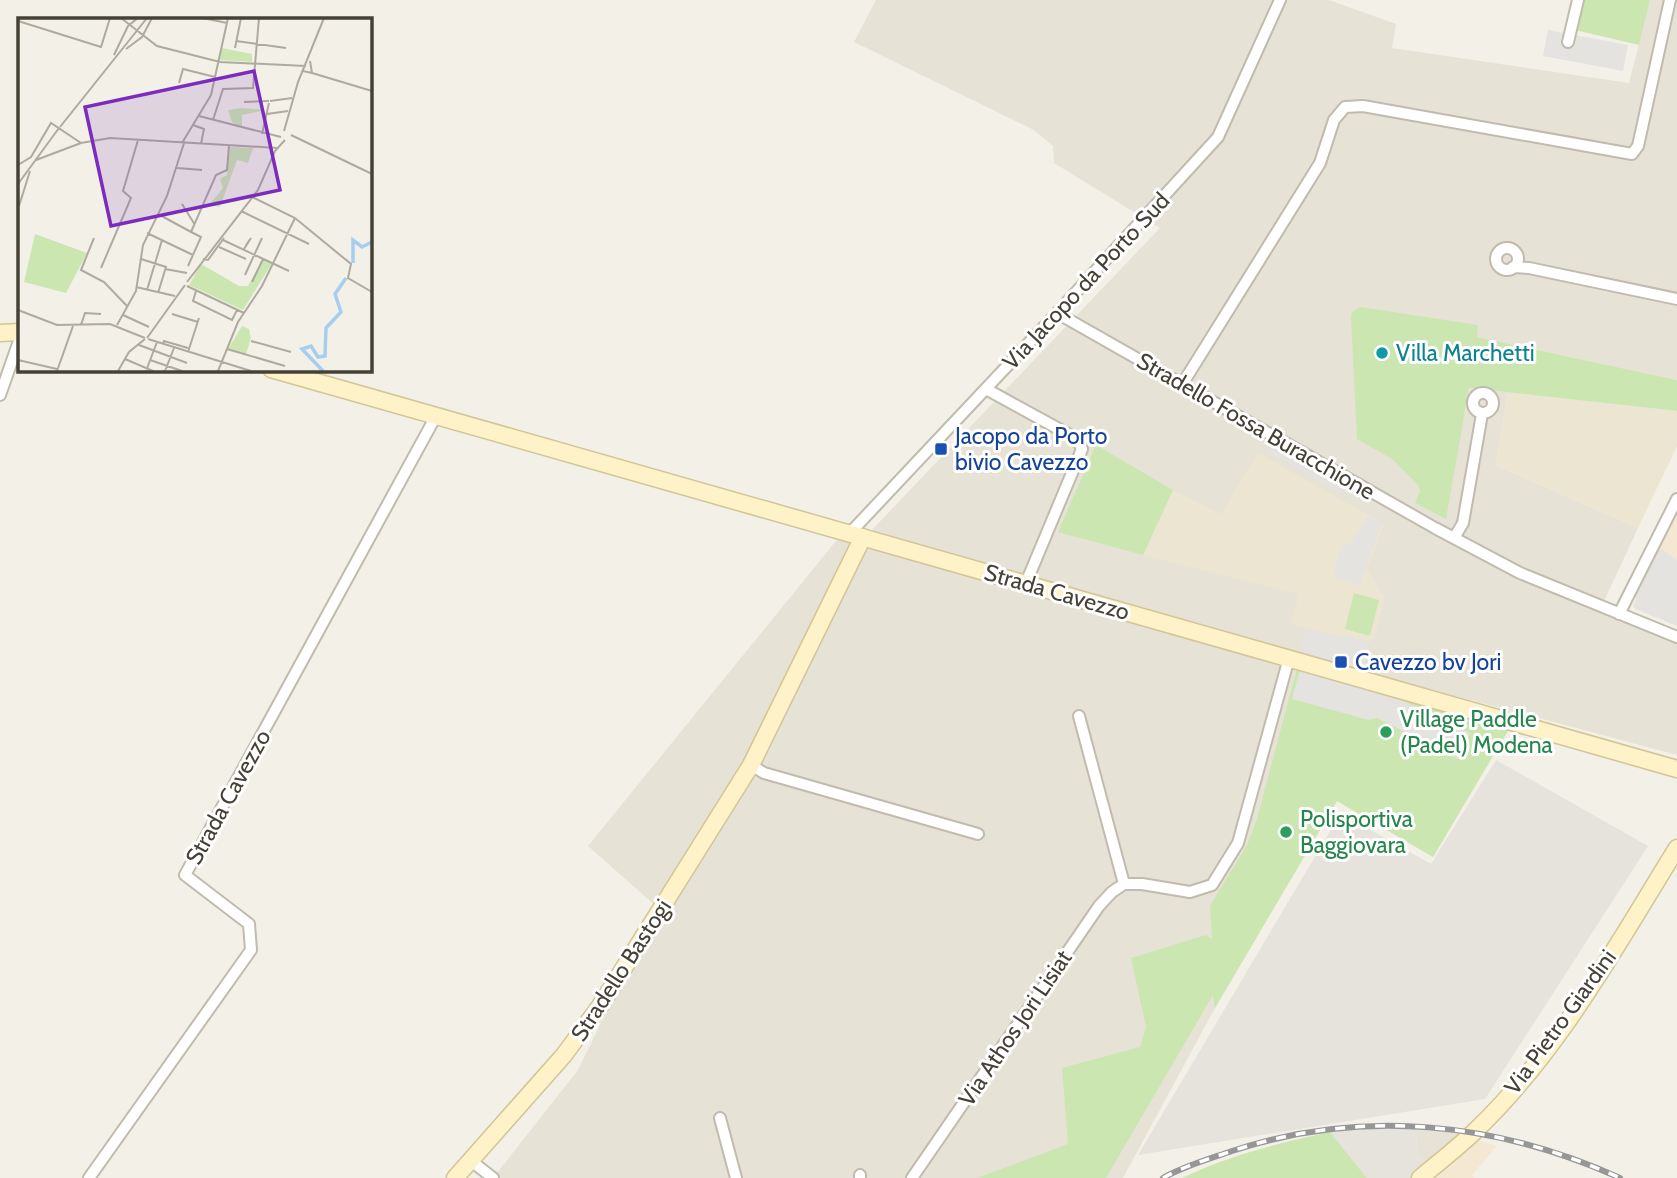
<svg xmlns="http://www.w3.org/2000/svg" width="1677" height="1178" viewBox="0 0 1677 1178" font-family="Cabin,sans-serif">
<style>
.residential{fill:#e7e2d6}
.commercial{fill:#f4e8d3}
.industrial{fill:#e6e2dc}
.education{fill:#ece5d2}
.green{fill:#cce6b2}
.parking{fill:#e4e3df}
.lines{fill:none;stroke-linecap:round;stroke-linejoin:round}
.street-casing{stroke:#c1bbad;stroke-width:14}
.secondary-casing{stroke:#d2c598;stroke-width:19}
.street{stroke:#fff;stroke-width:10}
.secondary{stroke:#fdf2c8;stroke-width:16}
.rail-casing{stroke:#969696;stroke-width:6}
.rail{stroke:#fff;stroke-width:3.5;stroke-dasharray:10;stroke-linecap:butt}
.culture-dot{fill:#0f9aa8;stroke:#fff;stroke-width:2.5}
.transit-dot{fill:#1a4fb4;stroke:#fff;stroke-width:2.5}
.leisure-dot{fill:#2e9e5b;stroke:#fff;stroke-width:2.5}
.labels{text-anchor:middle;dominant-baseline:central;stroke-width:6;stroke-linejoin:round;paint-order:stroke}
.street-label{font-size:23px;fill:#464136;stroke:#fff}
.culture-label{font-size:23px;fill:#0d838f;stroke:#fff;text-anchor:start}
.transit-label{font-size:23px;fill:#164399;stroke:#fff;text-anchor:start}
.leisure-label{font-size:23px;fill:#27864d;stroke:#fff;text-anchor:start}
.inset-river{fill:none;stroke:#a6ceee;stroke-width:3.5}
.inset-road{fill:none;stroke:#aeaaa0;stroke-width:2}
.view{fill:#7b2cbf;fill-opacity:0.15;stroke:#7b2cbf;stroke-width:3.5}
.inset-edge{fill:none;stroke:#464136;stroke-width:3.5}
</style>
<rect width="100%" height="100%" fill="#f3f0e7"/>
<path class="residential" d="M 876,0 L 1329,0 L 1396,24 L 1392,48 L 1629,83 L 1650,0 L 1677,0 L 1677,380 L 1477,337 L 1469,388 L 1508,392 L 1496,465 L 1638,528 L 1599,612 L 1677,641 L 1677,755 L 1299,654 L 868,534 L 1160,228 L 1054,163 L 1053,146 L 1034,130 L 854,42 Z
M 840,536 L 1509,729 L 1433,857 L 1337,801 L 1215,1008 L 1123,1178 L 493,1178 L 578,1070 L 657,907 L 588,846 Z
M 1423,1129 L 1466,1134 L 1429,1166 L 1417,1154 L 1416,1130 Z"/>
<path class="commercial" d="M 1677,511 L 1677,626 L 1635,609 L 1633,606 L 1637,598 L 1634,596 Z
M 1475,1139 L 1497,1146 L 1472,1175 L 1474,1178 L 1429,1178 Z"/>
<path class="industrial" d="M 1496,760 L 1648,846 L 1485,1099 L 1138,1155 L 1341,813 L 1431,864 Z
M 1375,1129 L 1416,1129 L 1417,1154 L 1429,1166 L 1414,1178 L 1367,1178 L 1330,1132 Z"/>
<path class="education" d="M 1508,392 L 1677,411 L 1677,446 L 1638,528 L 1496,465 Z
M 1258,453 L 1384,524 L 1367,569 L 1385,598 L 1374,638 L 1369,642 L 1345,635 L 1344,638 L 1291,624 L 1299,594 L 1143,555 L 1173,490 L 1221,514 Z"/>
<path class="green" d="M 1582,0 L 1650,0 L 1639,45 L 1575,30 Z
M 1360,307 L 1478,325 L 1477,337 L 1677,380 L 1677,411 L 1469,388 L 1446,519 L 1415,503 L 1420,491 L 1418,485 L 1392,459 L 1357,439 L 1351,318 L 1352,312 Z
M 1096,445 L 1173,490 L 1143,555 L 1058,532 Z
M 1354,593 L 1379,600 L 1370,636 L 1345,629 Z
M 1297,668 L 1509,729 L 1433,857 L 1337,801 L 1215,1008 L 1213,995 L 1106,1178 L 977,1178 L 1068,1144 L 1062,1068 L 1140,1047 L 1146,1027 L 1131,958 L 1206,935 L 1212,939 L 1210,906 L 1247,845 L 1257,819 Z
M 1330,1132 L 1367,1178 L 1182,1178 C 1229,1155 1279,1143 1330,1132 Z"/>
<path class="parking" d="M 1548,30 L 1628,45 L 1623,71 L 1543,56 Z
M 1271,444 L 1345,485 L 1341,493 L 1267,452 Z
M 1367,516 L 1382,523 L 1359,586 L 1334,577 L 1336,559 L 1344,543 L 1350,545 Z
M 1662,549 L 1677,560 L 1677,626 L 1635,609 L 1633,606 L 1637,598 L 1634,596 L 1655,553 Z
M 1306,629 L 1343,638 L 1344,635 L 1369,642 L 1362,670 L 1299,654 Z
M 1300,669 L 1389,694 L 1470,733 L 1458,759 L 1377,718 L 1369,720 L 1292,699 Z"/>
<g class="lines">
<g class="street-casing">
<path id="street" d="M 1568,42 L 1578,0
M1496 259a11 11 0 1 1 22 0a11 11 0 1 1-22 0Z
M 1513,267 L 1529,268 L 1677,299
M 1057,313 L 1435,528 L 1520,573 L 1677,637
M 1183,383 L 1320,163 L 1334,120 L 1345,107 L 1363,106 L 1632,154 L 1638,146 L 1670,0
M 986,389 L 1077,439 L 1082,449 L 1026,583
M1473 403a10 10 0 1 1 20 0a10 10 0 1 1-20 0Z
M 0,395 L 19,341
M 849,534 L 1057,313 L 1218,137 L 1280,0
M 1454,538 L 1463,523 L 1482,414
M 1619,614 L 1677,499
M 1079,716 L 1124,884
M 751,765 L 764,773 L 978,834
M 720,1118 L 736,1178
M 470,1160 L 493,1178
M 860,1175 L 860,1178
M 89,1178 L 251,950 L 249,924 L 185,875 L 436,416
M 912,1178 L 1099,906 L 1112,892 L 1124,884 L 1142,884 L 1190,892 L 1212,885 L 1238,843 L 1289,658"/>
</g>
<g class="secondary-casing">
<path id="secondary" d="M 0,333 L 19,332
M 271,369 L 1677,769
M 455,1178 L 564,1055 L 600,1006 L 751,765 L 863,537
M 1420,1178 C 1438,1163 1456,1149 1473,1133 C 1558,1053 1616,946 1677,848"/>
</g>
<use href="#street" class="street"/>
<use href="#secondary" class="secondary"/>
<g class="rail-casing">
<path id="rail" d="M 1163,1178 C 1184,1166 1209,1159 1232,1151 C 1362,1108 1497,1122 1620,1178"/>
</g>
<use href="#rail" class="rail"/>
</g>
<circle class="culture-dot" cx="1382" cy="353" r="7"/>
<g class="transit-dot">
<rect x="934" y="442" width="14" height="14" rx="3.5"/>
<rect x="1334" y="655" width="14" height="14" rx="3.5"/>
</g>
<g class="leisure-dot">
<circle cx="1386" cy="732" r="7"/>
<circle cx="1286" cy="832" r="7"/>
</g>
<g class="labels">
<g class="street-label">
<text transform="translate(1086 281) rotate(-47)">Via Jacopo da Porto Sud</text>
<text transform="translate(1256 426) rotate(30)">Stradello Fossa Buracchione</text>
<text transform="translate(1057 592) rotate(16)">Strada Cavezzo</text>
<text transform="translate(228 797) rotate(-61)">Strada Cavezzo</text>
<text transform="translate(621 970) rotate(-57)">Stradello Bastogi</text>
<text transform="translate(1560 1022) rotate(-54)">Via Pietro Giardini</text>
<text transform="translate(1015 1028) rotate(-56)">Via Athos Jori Lisiat</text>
</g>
<g class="culture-label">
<text x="1396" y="353">Villa Marchetti</text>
</g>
<g class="transit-label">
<text x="955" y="436">Jacopo da Porto<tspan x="955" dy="26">bivio Cavezzo</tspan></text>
<text x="1355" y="662">Cavezzo bv Jori</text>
</g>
<g class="leisure-label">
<text x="1400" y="719">Village Paddle<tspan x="1400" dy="26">(Padel) Modena</tspan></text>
<text x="1300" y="819">Polisportiva<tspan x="1300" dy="26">Baggiovara</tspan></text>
</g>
</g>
<g transform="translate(18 18)">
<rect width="354" height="354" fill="#f3f0e7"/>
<path d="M 204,30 L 234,36 L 234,44 L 202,42 ZM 210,92 L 223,90 L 248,92 L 224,97 L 224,110 L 214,104 ZM 212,129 L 235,130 L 230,145 L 219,142 L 202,189 L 191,187 L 205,170 L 202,161 L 209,157 ZM 17,216 L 69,235 L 48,275 L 6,264 ZM 245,241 L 254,245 L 225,292 L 171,267 L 183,246 L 221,268 L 230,268 ZM 224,308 L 231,311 L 233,320 L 228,336 L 210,331 Z" fill="#cce6b2"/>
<path class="inset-river" d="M 335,245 L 335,222 L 344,229 L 354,224M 305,353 L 284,331 L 293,328 L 300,339 L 307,338 L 308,310 L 323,294 L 317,276 L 328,260"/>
<path class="inset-road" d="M 103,0 L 139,28 L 202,44 L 288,48M 185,0 L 209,5M 0,3 L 83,29 L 92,0M 218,23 L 268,30M 217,30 L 223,0M 108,31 L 124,19 L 134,0M 96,37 L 110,8 L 120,0M 285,53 L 294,55 L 292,43M 294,55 L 354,73M 161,65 L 165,51 L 197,59M 252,83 L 274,80M 226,84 L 251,83M 249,96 L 270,93M 181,98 L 263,119M 195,102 L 205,71 L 235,70 L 241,0M 175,107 L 186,111 L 183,126M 42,109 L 129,0M 266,113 L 280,64 L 306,0M 244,116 L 251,85M 273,117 L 354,156M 164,125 L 193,77 L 210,0M 18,142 L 63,125M 0,147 L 13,139 L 33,105 L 63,125 L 92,120 L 259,130M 159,150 L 184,152M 0,166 L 41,110M 234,179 L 277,200 L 333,246 L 330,260 L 354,274M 164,186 L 177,207M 1,188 L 12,153M 223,193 L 291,226M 140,196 L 173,214 L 198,157 L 209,152 L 211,128M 129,215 L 175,237M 76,220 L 63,252 L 86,264 L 109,288M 205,222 L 271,253M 201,229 L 228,241M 226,231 L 233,220 L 228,227M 123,241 L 148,249 L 140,275M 185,241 L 190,242 L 206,220M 170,248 L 183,219 L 173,214M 83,250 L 113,180 L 105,173 L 120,122M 147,251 L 169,255M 227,257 L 244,220M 169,264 L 240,172 L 257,133 L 267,122M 234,264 L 245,241M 169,268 L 226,295M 118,269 L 157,278M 129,272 L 144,222M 178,273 L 175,283 L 214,302 L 219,292M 0,292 L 39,307 L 92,306 L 127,320M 154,296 L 180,304M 105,297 L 131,309M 63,307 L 67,295 L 83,296M 99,307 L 118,273 L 125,227 L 149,178 L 166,125M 129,320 L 167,267M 130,321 L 233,353M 233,323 L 273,334M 145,326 L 146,323 L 170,330M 121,327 L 169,345M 209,331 L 267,348M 170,334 L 181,300M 107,341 L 135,353M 0,342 L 39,351M 132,342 L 164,353M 39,353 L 55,308M 100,353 L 111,334 L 127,321M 128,353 L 139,324M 147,353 L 156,330M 200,353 L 220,304 L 244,268 L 277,200"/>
<path class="view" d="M 236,53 L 262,172 L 93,208 L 67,89 Z"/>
<rect width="354" height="354" class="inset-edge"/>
</g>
</svg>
